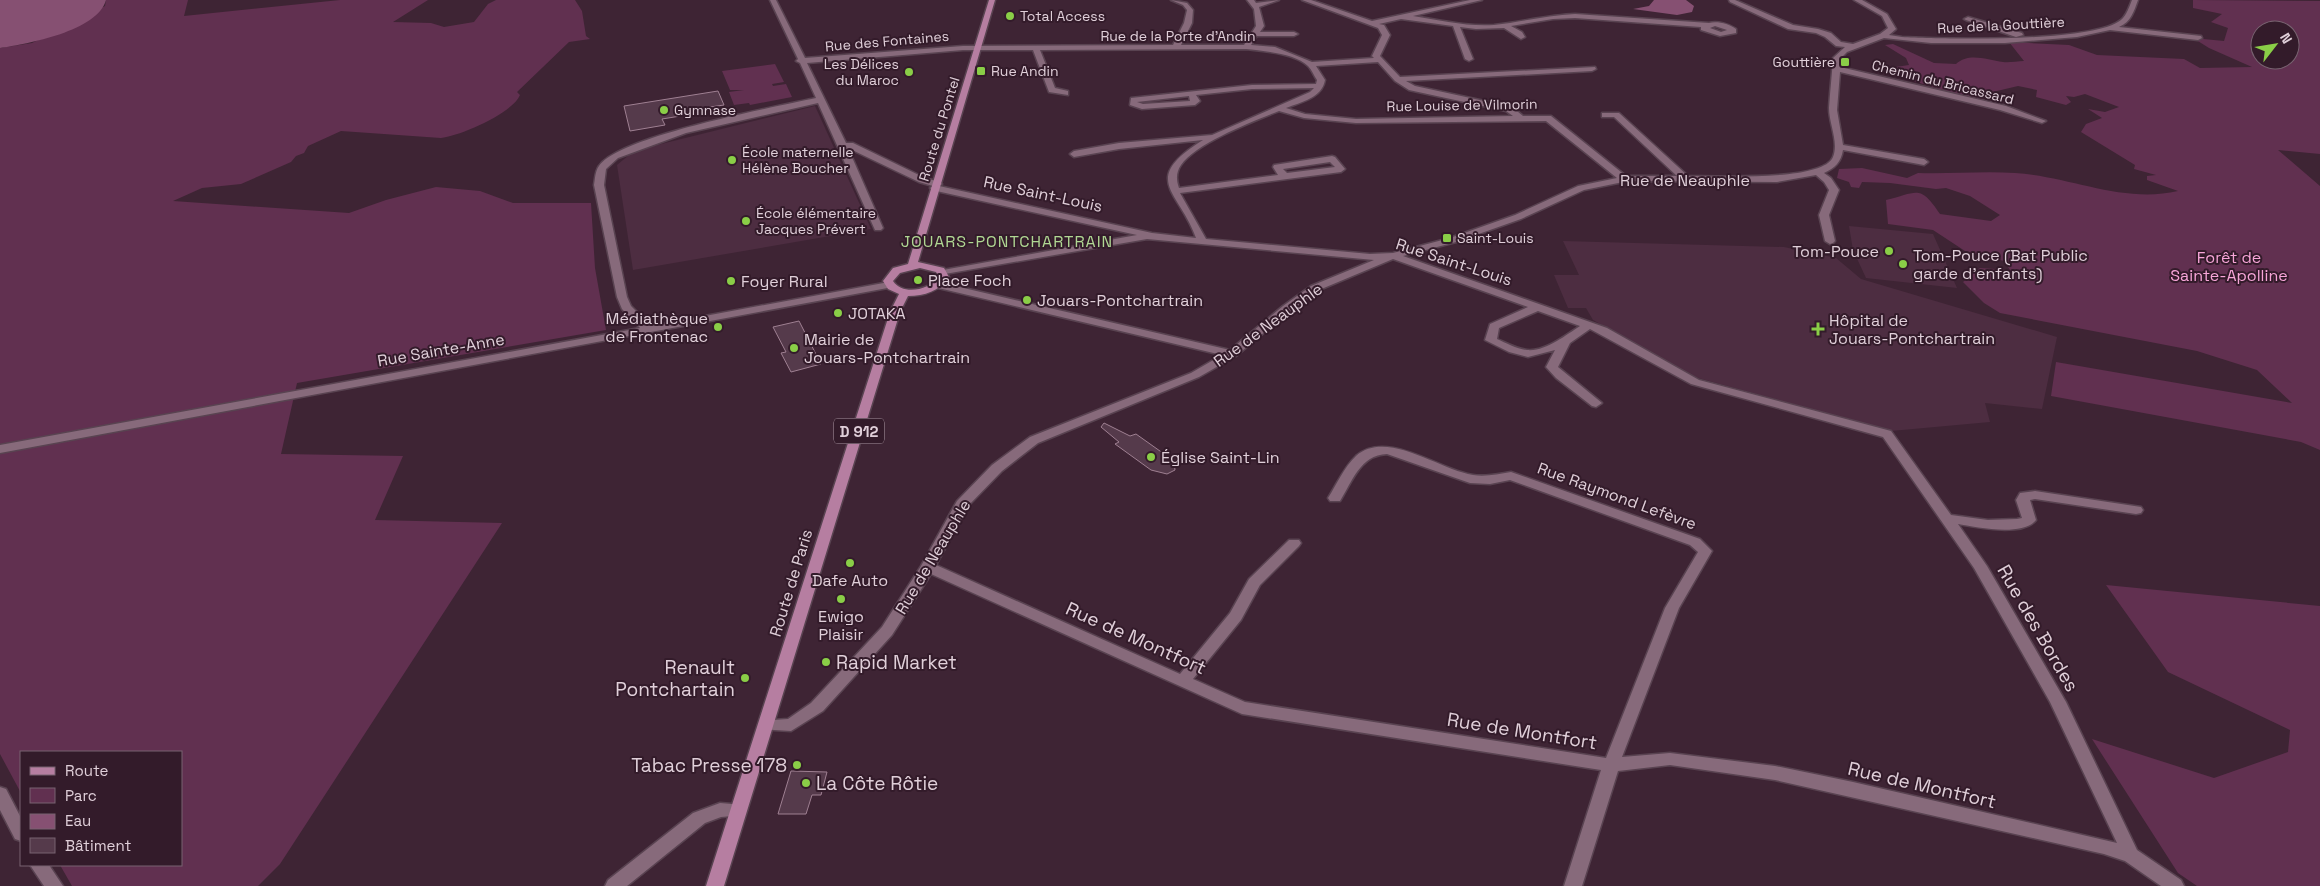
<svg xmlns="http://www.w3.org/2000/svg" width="2320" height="886" viewBox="0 0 2320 886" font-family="'Space Grotesk',sans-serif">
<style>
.built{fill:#4d2d41}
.green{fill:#613050;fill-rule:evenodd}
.water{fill:#865072}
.building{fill:#553a4b;stroke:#9f8092}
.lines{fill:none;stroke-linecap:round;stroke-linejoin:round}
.minor-casing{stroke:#594351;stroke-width:3}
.major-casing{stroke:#594351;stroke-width:3}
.minor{fill:#876a7b;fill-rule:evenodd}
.major{fill:#b67ea1;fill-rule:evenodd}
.poi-dot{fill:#8ace47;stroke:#331b2a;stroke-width:2}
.labels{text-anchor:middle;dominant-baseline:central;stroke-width:4;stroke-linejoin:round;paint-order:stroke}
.far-poi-label{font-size:14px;fill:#e0cfd9;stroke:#331b2a;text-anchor:start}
.far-street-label{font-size:14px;fill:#e0cfd9;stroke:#331b2a}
.shield{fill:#331b2a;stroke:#ac99a4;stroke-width:1}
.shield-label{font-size:15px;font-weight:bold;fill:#e0cfd9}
.street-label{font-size:16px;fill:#e0cfd9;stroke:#331b2a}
.far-quarter-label{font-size:16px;letter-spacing:1px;fill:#b0d793;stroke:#331b2a}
.poi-label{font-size:16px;fill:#e0cfd9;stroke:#331b2a;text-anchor:start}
.park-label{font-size:16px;fill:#f7a5d8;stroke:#331b2a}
.near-street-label{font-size:19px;fill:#e0cfd9;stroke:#331b2a}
.near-poi-label{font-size:19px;fill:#e0cfd9;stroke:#331b2a;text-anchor:start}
</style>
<rect width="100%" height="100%" fill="#3e2434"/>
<path class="built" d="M 815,106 L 871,229 L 633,270 L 617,165 L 629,155 L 649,147 Z
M 1849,226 L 1933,234 L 1957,288 L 1866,278 L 1853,250 Z
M 1563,241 L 1784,247 L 1836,258 L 1861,279 L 2057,337 L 2042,409 L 1985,403 L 1990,422 L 1891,431 L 1691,376 L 1593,320 L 1586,308 L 1568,308 L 1554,275 L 1579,275 Z"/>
<path class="green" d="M 106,0 L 188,0 L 184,16 L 340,0 L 428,0 L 393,22 L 431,23 L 444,27 L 474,22 L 488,4 L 496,0 L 575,0 L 582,11 L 586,36 L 590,39 L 569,42 L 517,92 L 520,95 C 513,113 460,136 441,138 L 341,131 L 308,146 L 304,153 L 296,156 L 291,162 L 241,184 L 202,188 L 173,201 L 349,213 L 386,200 L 436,187 L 480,191 L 513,203 L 591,203 L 595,268 L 606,330 L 297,383 L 281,454 L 403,456 L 375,520 L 502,523 L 280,864 L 258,886 L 72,886 L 60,865 L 181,865 L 181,752 L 21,752 L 21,793 L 0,754 L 0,48 L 32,43 L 105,6 Z
M 2193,0 L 2320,1 L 2320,154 L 2278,150 L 2320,186 L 2320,450 L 2301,442 L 2051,396 L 2056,362 L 2292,403 L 2257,370 L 2197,351 L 2000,313 L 1984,303 L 1963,282 L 1980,268 L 2010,270 L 2004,261 L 1965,251 L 1933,230 L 1888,224 L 1886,200 C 1918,192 1920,184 1940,214 L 1991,221 L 2000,215 L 1970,196 L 1946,188 L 1936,189 L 1890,183 L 1862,182 L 1859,188 L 1851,187 L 1849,182 L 1837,178 L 1839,169 L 1862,168 L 1907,178 L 1918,173 C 1950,174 1983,171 2015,173 C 2069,176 2123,204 2178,191 L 2147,180 L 2147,176 L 2156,175 L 2134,169 L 2135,165 L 2081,132 L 2086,124 L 2102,118 L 2088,109 L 2105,112 L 2119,107 L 2085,94 L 2074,97 L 2066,96 L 2071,102 L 2066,105 L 2036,97 L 2037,90 L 2018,86 L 1980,95 L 1983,99 L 1981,101 L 1896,76 L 1901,70 L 1889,68 L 1909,65 L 1906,58 L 1885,45 L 1893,44 L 1934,63 L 1956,64 C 1969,52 1987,60 2003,62 C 2009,63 2017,61 2024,61 L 2009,42 L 2069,45 L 2097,55 L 2184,59 L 2200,68 L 2252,67 L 2209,48 L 2193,38 L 2224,41 L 2228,28 L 2211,22 L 2222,14 L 2193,8 ZM 2260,30 L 2290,30 L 2290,60 L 2260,60 Z
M 775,64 L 784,82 L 772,84 L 773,86 L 786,84 L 792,97 L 750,105 L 749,103 L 734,105 L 729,92 L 744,90 L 730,90 L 722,71 Z
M 2106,585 L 2320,606 L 2320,886 L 2197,886 L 2178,873 L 2092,739 L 2214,778 L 2288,752 L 2290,730 L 2168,672 Z"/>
<path class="water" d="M 0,0 L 106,0 C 98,31 27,44 0,48 Z
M 1654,0 L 1686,0 L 1694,6 L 1692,12 L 1677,15 L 1633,9 L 1649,6 Z"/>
<path class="building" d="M 718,91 L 724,105 L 703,108 L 705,112 L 662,119 L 665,125 L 630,131 L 624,106 Z
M 799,321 L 821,364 L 791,372 L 781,353 L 786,352 L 773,327 Z
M 1104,423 L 1130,436 L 1136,434 L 1174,461 L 1175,470 L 1167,474 L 1151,470 L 1115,444 L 1119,442 L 1101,427 Z
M 791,771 L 827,772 L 821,795 L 812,795 L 806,814 L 778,814 Z"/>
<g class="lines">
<g class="minor-casing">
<path id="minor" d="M 770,0 L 776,0 L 805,58 L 963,46 L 1173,45 L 1184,23 L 1187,10 L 1183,5 L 1171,0 L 1187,3 L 1193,10 L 1192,23 L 1181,45 L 1244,45 L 1256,26 L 1254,9 L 1247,0 L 1254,0 L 1256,3 L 1279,0 L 1259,7 L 1264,26 L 1260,32 L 1294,32 L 1298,34 L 1294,36 L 1257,36 L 1251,45 L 1275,47 L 1312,62 L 1374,58 L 1372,56 L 1382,35 L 1378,28 L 1302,0 L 1311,0 L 1372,21 L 1470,0 L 1482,0 L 1413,16 C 1439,20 1468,27 1494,25 C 1521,22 1548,15 1575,14 L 1709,23 C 1718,21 1729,24 1736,29 L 1736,33 L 1720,36 L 1701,30 L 1701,27 L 1575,18 L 1553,19 L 1511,26 L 1522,32 L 1525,37 L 1521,39 L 1504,28 L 1476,29 L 1460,27 L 1473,59 L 1469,61 L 1465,59 L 1453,26 L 1401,19 L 1379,24 L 1384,25 L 1390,35 L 1380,56 L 1400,77 L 1595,67 L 1596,69 L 1592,71 L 1406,81 L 1415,86 L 1512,107 L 1523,116 L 1551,116 L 1626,176 L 1677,176 L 1614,117 L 1602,117 L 1602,113 L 1619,113 L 1688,176 C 1713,176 1823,182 1833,157 C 1839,142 1829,124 1829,108 C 1830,91 1832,75 1833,58 L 1845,47 L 1836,46 L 1825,37 L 1816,33 L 1788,29 L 1730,2 L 1729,0 L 1735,0 L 1793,25 L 1818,29 L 1831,33 L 1841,42 L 1853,44 L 1880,34 L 1888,28 L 1882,16 L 1854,0 L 1862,0 L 1887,14 L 1896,29 L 1889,35 L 1902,37 C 1942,39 2093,43 2121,20 C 2127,15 2129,7 2132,0 L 2138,0 C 2134,11 2131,22 2119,27 L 2201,36 L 2202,38 L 2198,40 L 2110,30 L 2077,37 L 2005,43 L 1931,43 L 1884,38 L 1847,52 L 1841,58 L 1840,67 L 2006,106 L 2046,121 L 2042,123 L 2000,110 L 1840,72 L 1837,110 L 1843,145 L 1924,159 L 1928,162 L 1924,165 L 1843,150 C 1841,162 1835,168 1824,173 L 1831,178 L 1839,190 L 1829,215 L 1835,241 L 1833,243 L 1830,244 L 1825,241 L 1819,215 L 1829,190 L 1824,182 L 1816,175 L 1777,182 L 1628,181 L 1584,190 L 1521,219 L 1456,242 L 1403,256 L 1607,328 L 1699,380 L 1891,431 L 1951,515 L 1988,520 L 2017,519 L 2022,518 L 2016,500 L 2020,493 L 2035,491 L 2141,507 L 2143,510 L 2141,513 L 2136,514 L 2035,499 L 2030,500 L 2036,520 C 2023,537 1975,527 1958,524 L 1987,566 L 2066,702 L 2137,850 L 2181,880 L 2184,886 L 2161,886 L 2125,861 L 2104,854 L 1775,780 L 1670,765 L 1618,771 L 1582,886 L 1564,886 L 1601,770 L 1242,714 L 931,574 L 892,635 L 823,711 L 791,731 L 760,729 L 758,725 L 760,721 L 788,719 L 811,703 L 882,627 L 921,566 L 957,501 L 992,465 L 1030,437 L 1191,373 L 1222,355 L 934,287 L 934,283 L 938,282 L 1230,350 L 1283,306 L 1311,286 L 1374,260 L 1147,239 L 939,275 L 938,273 L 943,270 L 1137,235 L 932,190 L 930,188 L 933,186 L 919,182 L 848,148 L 883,228 L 881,230 L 875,230 L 818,103 L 686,133 L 618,158 L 606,169 L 604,185 L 627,297 L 631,306 L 651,326 L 889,282 L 893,283 L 893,287 L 0,453 L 0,445 L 640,328 L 622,309 L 617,297 L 594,185 C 595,180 595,171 599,166 C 619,136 775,107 816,98 L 800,63 L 796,61 L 798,59 ZM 1715,26 L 1727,30 L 1721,32 L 1710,28 ZM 1246,49 C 1263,51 1295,53 1308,66 C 1312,70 1314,76 1317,80 L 1316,84 L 1252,85 L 1131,98 L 1130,105 L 1142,109 L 1195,105 L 1200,101 L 1196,95 L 1252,89 L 1314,88 L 1310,92 L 1212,135 L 1119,143 L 1074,151 L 1070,154 L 1074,157 L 1119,149 L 1203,140 C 1139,180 1179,190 1196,238 L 1152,233 L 939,186 L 942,184 L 940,182 L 925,178 L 853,143 L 846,143 L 807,63 L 963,50 L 1033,50 L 1049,92 L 1068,95 L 1068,91 L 1055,88 L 1040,50 ZM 1378,62 L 1395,81 L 1409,90 L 1506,111 L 1513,116 L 1356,119 L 1305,114 L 1286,108 C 1301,102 1322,98 1325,80 L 1316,66 ZM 1189,96 L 1190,101 L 1143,104 L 1137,102 ZM 1279,111 L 1304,118 L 1356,123 L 1546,121 L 1617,178 L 1578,186 L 1515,215 L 1450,238 L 1393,253 L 1370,254 L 1206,239 L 1180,193 L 1341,172 L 1345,169 L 1335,157 L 1332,156 L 1274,165 L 1273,167 L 1278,175 L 1179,188 C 1176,180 1176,172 1181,165 C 1196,143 1254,121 1279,111 ZM 1330,162 L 1335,167 L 1287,173 L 1283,169 ZM 1393,259 L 1528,307 L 1490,324 L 1485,340 L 1509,352 L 1528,357 L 1555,350 L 1546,367 L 1556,378 L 1592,406 L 1596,407 L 1602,403 L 1558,367 L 1570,343 L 1590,329 L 1691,384 L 1883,437 L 1974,568 L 2050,702 L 2117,843 L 1853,782 L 1775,766 L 1670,753 L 1622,757 L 1679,608 L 1712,551 L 1700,539 L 1511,472 C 1498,474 1486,477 1473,475 C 1439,470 1387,429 1356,456 C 1344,467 1337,484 1328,498 L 1330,501 L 1340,501 C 1352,482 1360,455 1387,454 L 1470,483 L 1490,484 L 1510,480 L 1690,545 L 1698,552 L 1665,608 L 1606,758 L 1245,702 L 1193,679 L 1241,620 L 1260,585 L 1299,546 L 1301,543 L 1299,540 L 1289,540 L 1249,579 L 1230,613 L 1180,674 L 936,565 L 968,506 L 1002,471 L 1038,443 L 1199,377 L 1236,356 L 1291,310 L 1319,290 ZM 1538,311 L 1580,326 C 1566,335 1545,352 1527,350 C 1517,349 1506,343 1497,339 L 1499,328 Z
M 1968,17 L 2022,33 L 2023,35 L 2016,37 L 1966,20 L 1964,19 Z
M 0,787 L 6,789 L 21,818 L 21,841 L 15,839 L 0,810 Z
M 720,803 L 744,805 L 747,810 L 744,815 L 721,817 L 705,823 L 627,886 L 605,886 L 608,880 L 693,813 Z
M 30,865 L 49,865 L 63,886 L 44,886 Z"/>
</g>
<g class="major-casing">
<path id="major" d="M 989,0 L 995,0 L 918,262 L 944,268 L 949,277 C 939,291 925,296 908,296 L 900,312 L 724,886 L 706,886 L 890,312 L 899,294 L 888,289 L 883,281 L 893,268 L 908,264 ZM 920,268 L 936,272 L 939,277 C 929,290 903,296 893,281 L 900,273 Z"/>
</g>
<use href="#minor" class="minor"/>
<use href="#major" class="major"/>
</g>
<g class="poi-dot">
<circle cx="1010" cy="16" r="5"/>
<rect x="1840" y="57" width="10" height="10" rx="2.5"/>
<rect x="976" y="66" width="10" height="10" rx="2.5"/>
<circle cx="909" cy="72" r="5"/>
<circle cx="664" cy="110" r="5"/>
<circle cx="732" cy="160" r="5"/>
<circle cx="746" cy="221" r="5"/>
<rect x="1442" y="233" width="10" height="10" rx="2.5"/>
<circle cx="1889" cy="251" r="5"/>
<circle cx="1903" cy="264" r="5"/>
<circle cx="918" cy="280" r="5"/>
<circle cx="731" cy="281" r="5"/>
<circle cx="1027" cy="300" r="5"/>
<circle cx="838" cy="313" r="5"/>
<circle cx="718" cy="327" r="5"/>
<path d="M1815.5 321.5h5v5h5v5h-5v5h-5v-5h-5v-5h5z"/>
<circle cx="794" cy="348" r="5"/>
<circle cx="1151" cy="457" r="5"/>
<circle cx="850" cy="563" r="5"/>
<circle cx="841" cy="599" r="5"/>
<circle cx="826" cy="662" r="5"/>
<circle cx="745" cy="678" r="5"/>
<circle cx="797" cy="765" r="5"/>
<circle cx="806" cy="783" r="5"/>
</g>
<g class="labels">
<g class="far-poi-label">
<text x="1020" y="16">Total Access</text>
<text x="1835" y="62" text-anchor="end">Gouttière</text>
<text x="899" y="64" text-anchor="end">Les Délices<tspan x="899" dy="16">du Maroc</tspan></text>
<text x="991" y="71">Rue Andin</text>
<text x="674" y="110">Gymnase</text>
<text x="742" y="152">École maternelle<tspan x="742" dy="16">Hélène Boucher</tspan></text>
<text x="756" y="213">École élémentaire<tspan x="756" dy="16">Jacques Prévert</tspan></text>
<text x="1457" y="238">Saint-Louis</text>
</g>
<g class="far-street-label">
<text transform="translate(2001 25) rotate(-3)">Rue de la Gouttière</text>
<text x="1178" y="36">Rue de la Porte d'Andin</text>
<text transform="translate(887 41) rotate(-5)">Rue des Fontaines</text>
<text transform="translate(1943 82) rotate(14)">Chemin du Bricassard</text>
<text transform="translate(1462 105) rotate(-1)">Rue Louise de Vilmorin</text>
<text transform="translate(939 129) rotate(-73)">Route du Pontel</text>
</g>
<rect class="shield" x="834" y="418.5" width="50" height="25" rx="4"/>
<g class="shield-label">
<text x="859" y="431">D 912</text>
</g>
<g class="street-label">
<text x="1685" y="180">Rue de Neauphle</text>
<text transform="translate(1043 194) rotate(12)">Rue Saint-Louis</text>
<text transform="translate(1454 262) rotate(18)">Rue Saint-Louis</text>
<text transform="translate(1268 325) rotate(-36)">Rue de Neauphle</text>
<text transform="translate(441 350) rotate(-10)">Rue Sainte-Anne</text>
<text transform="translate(1617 496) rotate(20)">Rue Raymond Lefèvre</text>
<text transform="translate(933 557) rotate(-59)">Rue de Neauphle</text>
<text transform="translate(791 583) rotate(-73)">Route de Paris</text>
</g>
<g class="far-quarter-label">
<text x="1007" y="241">JOUARS-PONTCHARTRAIN</text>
</g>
<g class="poi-label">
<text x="1879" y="251" text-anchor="end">Tom-Pouce</text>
<text x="1913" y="255">Tom-Pouce (Bat Public<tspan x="1913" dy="18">garde d'enfants)</tspan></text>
<text x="928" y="280">Place Foch</text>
<text x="741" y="281">Foyer Rural</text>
<text x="1037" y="300">Jouars-Pontchartrain</text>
<text x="848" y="313">JOTAKA</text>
<text x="708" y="318" text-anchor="end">Médiathèque<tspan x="708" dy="18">de Frontenac</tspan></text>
<text x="1829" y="320">Hôpital de<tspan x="1829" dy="18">Jouars-Pontchartrain</tspan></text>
<text x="804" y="339">Mairie de<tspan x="804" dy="18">Jouars-Pontchartrain</tspan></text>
<text x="1161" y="457">Église Saint-Lin</text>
<text x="850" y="580" text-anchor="middle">Dafe Auto</text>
<text x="841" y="616" text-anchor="middle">Ewigo<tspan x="841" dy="18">Plaisir</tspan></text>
</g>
<g class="park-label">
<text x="2229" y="257">Forêt de<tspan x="2229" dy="18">Sainte-Apolline</tspan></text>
</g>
<g class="near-street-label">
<text transform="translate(2038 628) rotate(60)">Rue des Bordes</text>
<text transform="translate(1136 638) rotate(24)">Rue de Montfort</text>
<text transform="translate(1522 731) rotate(9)">Rue de Montfort</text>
<text transform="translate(1922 785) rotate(13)">Rue de Montfort</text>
</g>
<g class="near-poi-label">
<text x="836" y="662">Rapid Market</text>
<text x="735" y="667" text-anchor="end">Renault<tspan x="735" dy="22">Pontchartain</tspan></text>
<text x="787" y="765" text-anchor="end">Tabac Presse 178</text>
<text x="816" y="783">La Côte Rôtie</text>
</g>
</g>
<rect x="20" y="751" width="162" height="115" fill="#331b2a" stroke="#786370"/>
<rect x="30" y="767" width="25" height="8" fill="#b67ea1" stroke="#786370"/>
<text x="65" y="776" font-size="15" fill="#e0cfd9">Route</text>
<rect x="30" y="788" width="25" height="15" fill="#613050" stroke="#786370"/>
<text x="65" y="801" font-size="15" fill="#e0cfd9">Parc</text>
<rect x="30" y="814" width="25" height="15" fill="#865072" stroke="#786370"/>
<text x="65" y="826" font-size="15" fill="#e0cfd9">Eau</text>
<rect x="30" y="838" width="25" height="15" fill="#553a4b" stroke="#786370"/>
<text x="65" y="851" font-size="15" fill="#e0cfd9">Bâtiment</text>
<g transform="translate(2275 45) rotate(59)"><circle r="24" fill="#331b2a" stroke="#786370"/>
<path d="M0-4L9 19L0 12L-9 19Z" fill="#8ace47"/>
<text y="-8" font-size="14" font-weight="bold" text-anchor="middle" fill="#e0cfd9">N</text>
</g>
</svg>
